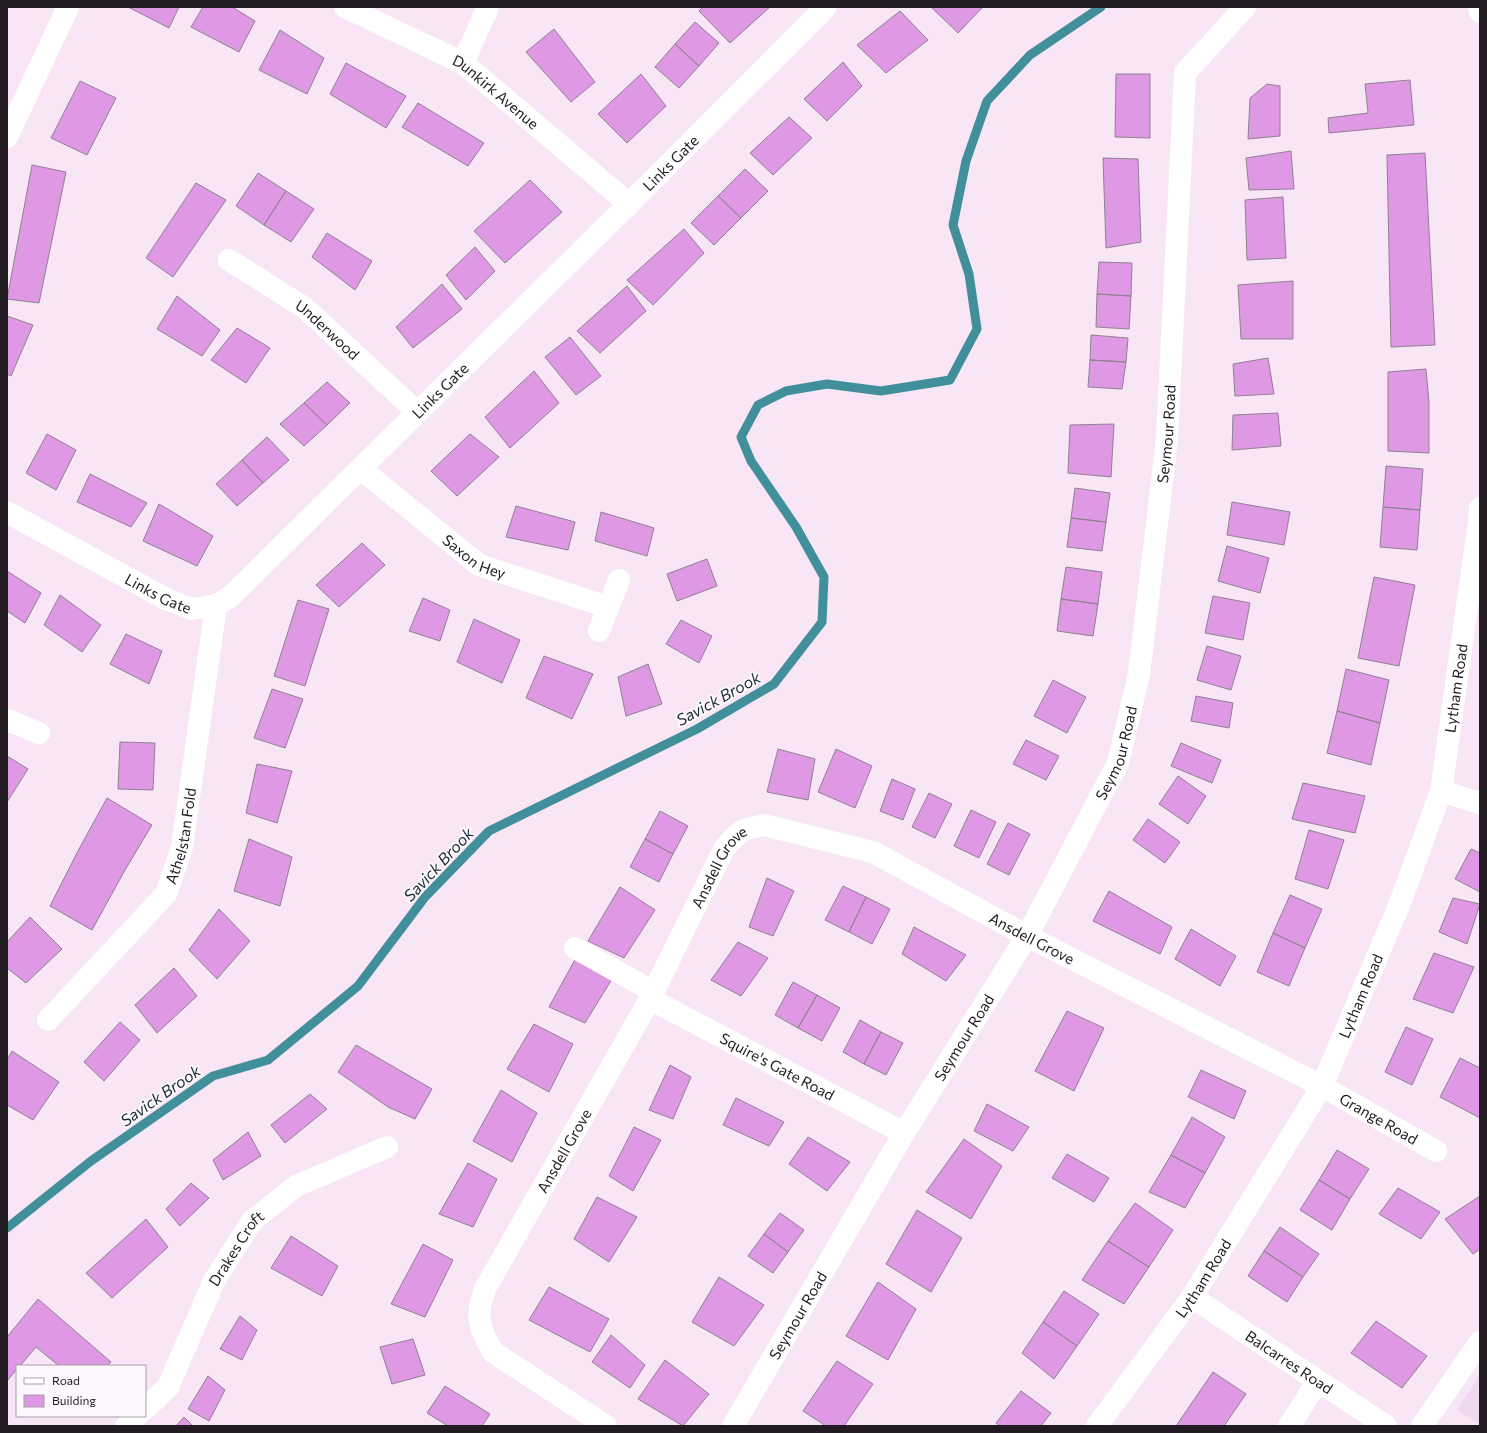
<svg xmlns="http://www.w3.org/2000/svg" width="1487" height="1433" viewBox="0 0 1487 1433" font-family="Commissioner,sans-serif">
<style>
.built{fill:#f0d8ee}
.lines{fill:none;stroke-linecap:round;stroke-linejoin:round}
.stream{stroke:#418f9a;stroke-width:9}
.building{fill:#de98e4;stroke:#908191}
.minor{stroke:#fff;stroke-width:22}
.labels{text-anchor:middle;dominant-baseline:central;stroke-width:4;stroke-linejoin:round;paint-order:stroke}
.street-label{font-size:15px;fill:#221c22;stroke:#fff7fe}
.water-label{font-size:16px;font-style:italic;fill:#173033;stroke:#fff7fe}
</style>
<rect width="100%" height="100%" fill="#f8e6f7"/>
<path class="built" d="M 1480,1375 L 1480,1425 L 1457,1410 Z"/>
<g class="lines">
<path class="stream" d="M 7,1228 L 91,1161 L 213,1076 L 268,1060 L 358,986 L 425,897 L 489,831 L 697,729 L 774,684 L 822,622 L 824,577 L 796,527 L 751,461 L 741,437 L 758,405 L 786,391 L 827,384 L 881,391 L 950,380 L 977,329 L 969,274 L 953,225 L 966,161 L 987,101 L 1030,55 L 1101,7"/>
</g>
<path class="building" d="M 128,7 L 179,7 L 169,28 Z
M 203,7 L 232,7 L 255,21 L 239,52 L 191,27 Z
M 703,7 L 770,7 L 730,43 L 699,11 Z
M 931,7 L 983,7 L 958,33 Z
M 900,11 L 928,40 L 886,73 L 857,45 Z
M 695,22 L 719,43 L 699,66 L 675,44 Z
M 554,29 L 595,82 L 571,102 L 526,52 Z
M 280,30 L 324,58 L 307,94 L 259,70 Z
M 675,44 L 699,66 L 679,88 L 655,67 Z
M 843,62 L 862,86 L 827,121 L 804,99 Z
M 346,63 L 406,96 L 386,128 L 330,94 Z
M 641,74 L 666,106 L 627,143 L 598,114 Z
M 1116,74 L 1150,74 L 1150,138 L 1115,137 Z
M 1410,80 L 1414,125 L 1329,133 L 1328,118 L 1368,113 L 1365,84 Z
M 80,81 L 116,98 L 87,155 L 51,138 Z
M 1267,84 L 1280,86 L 1280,136 L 1248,139 L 1250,98 Z
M 418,103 L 484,143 L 468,166 L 402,127 Z
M 789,117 L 812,138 L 773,175 L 750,153 Z
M 1291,151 L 1294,189 L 1249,190 L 1246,158 Z
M 1425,153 L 1435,345 L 1391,347 L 1387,155 Z
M 1103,158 L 1138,159 L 1141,242 L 1106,248 Z
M 32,165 L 66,172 L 39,303 L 7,299 Z
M 745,169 L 768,191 L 741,218 L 718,196 Z
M 258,173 L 286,191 L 264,225 L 236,206 Z
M 530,180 L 562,212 L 505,263 L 474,231 Z
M 196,183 L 226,200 L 173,277 L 146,258 Z
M 286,191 L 314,209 L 291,242 L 264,225 Z
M 718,196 L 741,218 L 714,245 L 691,223 Z
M 1283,197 L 1286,258 L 1247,260 L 1245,200 Z
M 684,229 L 704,253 L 653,305 L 627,280 Z
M 327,233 L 372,261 L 355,290 L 312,257 Z
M 475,247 L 495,271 L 466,300 L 446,275 Z
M 1099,262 L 1132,263 L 1131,296 L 1097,294 Z
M 1293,281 L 1293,339 L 1241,339 L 1238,285 Z
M 442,284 L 462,309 L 413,348 L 396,327 Z
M 627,286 L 646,311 L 600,353 L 577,331 Z
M 1097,294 L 1131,296 L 1129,329 L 1096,327 Z
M 177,296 L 220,330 L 202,356 L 157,329 Z
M 7,316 L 33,325 L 11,376 L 7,374 Z
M 237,328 L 270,348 L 246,383 L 211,360 Z
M 1091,335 L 1128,338 L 1126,362 L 1090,360 Z
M 570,337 L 601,376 L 576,395 L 545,357 Z
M 1268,358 L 1274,394 L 1235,396 L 1233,364 Z
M 1090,360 L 1126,362 L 1122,389 L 1088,387 Z
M 1426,369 L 1429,402 L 1429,453 L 1388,451 L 1388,372 Z
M 534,371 L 559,403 L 510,448 L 485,417 Z
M 327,382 L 350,403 L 327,425 L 304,403 Z
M 304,403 L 327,425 L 304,446 L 280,424 Z
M 1278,413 L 1281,446 L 1232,450 L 1233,415 Z
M 1114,424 L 1111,477 L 1068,473 L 1070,425 Z
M 47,434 L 76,450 L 56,490 L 26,473 Z
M 470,434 L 499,457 L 457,496 L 431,471 Z
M 267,437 L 289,460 L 263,483 L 242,460 Z
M 242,460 L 263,483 L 237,506 L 216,484 Z
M 1386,466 L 1423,469 L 1420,510 L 1383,507 Z
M 90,474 L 147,503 L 131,527 L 77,502 Z
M 1075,488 L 1110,493 L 1106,522 L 1071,518 Z
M 1232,502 L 1290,512 L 1284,545 L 1227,535 Z
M 159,504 L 213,536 L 197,566 L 143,541 Z
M 516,506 L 575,522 L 568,550 L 506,537 Z
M 1383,507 L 1420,510 L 1417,550 L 1380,547 Z
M 601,512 L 654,528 L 647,556 L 595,541 Z
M 1071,518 L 1106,522 L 1102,551 L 1067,547 Z
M 362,543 L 385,565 L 339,607 L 316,585 Z
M 1227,546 L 1269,558 L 1260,593 L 1218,581 Z
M 707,559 L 717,586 L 677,601 L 667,574 Z
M 1066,567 L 1102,572 L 1098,604 L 1061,599 Z
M 7,571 L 41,593 L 25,623 L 7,611 Z
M 1374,577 L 1415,585 L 1399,666 L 1358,658 Z
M 60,595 L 101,625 L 82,652 L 44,625 Z
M 1213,596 L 1250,603 L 1243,640 L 1205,633 Z
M 423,598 L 450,610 L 440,641 L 409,631 Z
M 1061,599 L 1098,604 L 1093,636 L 1057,631 Z
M 298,600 L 329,609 L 305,686 L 274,676 Z
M 474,619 L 520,640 L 502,683 L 457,662 Z
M 681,620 L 712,636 L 699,663 L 666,644 Z
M 126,634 L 162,651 L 149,684 L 110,664 Z
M 1207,646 L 1241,656 L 1231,690 L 1197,680 Z
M 544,656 L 593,674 L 572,719 L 526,698 Z
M 648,664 L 662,704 L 626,716 L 618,677 Z
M 1346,669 L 1389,680 L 1380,723 L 1337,711 Z
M 1053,680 L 1086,697 L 1067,733 L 1034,716 Z
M 272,689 L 303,699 L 285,748 L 254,738 Z
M 1196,696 L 1233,703 L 1229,728 L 1191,721 Z
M 1337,711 L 1380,723 L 1371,765 L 1327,753 Z
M 1026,740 L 1059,756 L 1046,780 L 1013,764 Z
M 120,742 L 155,743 L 153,790 L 118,789 Z
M 1181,743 L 1221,760 L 1212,783 L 1171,766 Z
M 778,749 L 815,759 L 808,800 L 767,792 Z
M 836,749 L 872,766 L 855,808 L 818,792 Z
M 7,756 L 28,769 L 7,802 Z
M 257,764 L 292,771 L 277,823 L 246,813 Z
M 1178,776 L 1206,796 L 1188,824 L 1159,804 Z
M 892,779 L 915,789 L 903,820 L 880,811 Z
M 1303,783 L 1365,796 L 1355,833 L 1292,819 Z
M 929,793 L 952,804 L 935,838 L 912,827 Z
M 107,798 L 152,825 L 125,870 L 92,930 L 50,906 L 79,849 Z
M 971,810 L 996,822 L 979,858 L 954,846 Z
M 660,811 L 688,826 L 673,854 L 645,839 Z
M 1148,819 L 1180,842 L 1165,863 L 1133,840 Z
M 1008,823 L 1030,834 L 1009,875 L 987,864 Z
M 1309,830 L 1344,840 L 1328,889 L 1295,879 Z
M 249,839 L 292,857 L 280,906 L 234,891 Z
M 645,839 L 673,854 L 659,882 L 630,867 Z
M 1471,849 L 1480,853 L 1480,892 L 1455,879 Z
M 767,878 L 794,891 L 773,936 L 749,927 Z
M 843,886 L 866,897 L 849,932 L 825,920 Z
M 620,887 L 655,910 L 624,958 L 588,941 Z
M 1109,891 L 1172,927 L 1160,954 L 1093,921 Z
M 1290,895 L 1322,909 L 1305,948 L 1273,933 Z
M 866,897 L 890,909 L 872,944 L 849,932 Z
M 1453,898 L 1480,904 L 1467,944 L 1439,932 Z
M 219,909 L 250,941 L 217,979 L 189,950 Z
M 30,917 L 62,949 L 26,983 L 7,968 L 7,942 Z
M 914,927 L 966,955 L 946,981 L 902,954 Z
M 1191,929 L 1236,956 L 1220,986 L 1175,959 Z
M 1273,933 L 1305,948 L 1289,986 L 1257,972 Z
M 738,942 L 768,958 L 741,996 L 711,980 Z
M 1434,953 L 1474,967 L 1453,1013 L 1413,999 Z
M 577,956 L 612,979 L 585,1023 L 549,1007 Z
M 174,968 L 197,996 L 157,1033 L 135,1005 Z
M 793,982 L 817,995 L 798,1028 L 775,1015 Z
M 817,995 L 840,1008 L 822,1041 L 798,1028 Z
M 1067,1011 L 1104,1028 L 1074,1091 L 1035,1071 Z
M 860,1020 L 881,1032 L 864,1064 L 843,1052 Z
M 120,1022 L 140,1040 L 104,1081 L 84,1062 Z
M 534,1024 L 573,1044 L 549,1092 L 507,1069 Z
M 1406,1027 L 1433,1039 L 1412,1085 L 1385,1072 Z
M 881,1032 L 903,1043 L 886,1075 L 864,1064 Z
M 356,1045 L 432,1089 L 415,1119 L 388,1107 L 338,1072 Z
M 12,1051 L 59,1082 L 33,1120 L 7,1105 L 7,1060 Z
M 1460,1058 L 1480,1068 L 1480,1118 L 1440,1097 Z
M 670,1065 L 691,1077 L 673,1119 L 649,1110 Z
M 1201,1070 L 1246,1091 L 1234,1119 L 1188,1097 Z
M 501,1090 L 537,1113 L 512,1162 L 473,1141 Z
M 310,1094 L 327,1109 L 285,1143 L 271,1125 Z
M 736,1098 L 784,1122 L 769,1146 L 723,1125 Z
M 987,1104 L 1029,1127 L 1013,1151 L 974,1131 Z
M 1192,1117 L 1225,1137 L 1205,1173 L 1171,1155 Z
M 634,1127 L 661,1140 L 633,1191 L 609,1176 Z
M 248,1132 L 261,1156 L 223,1180 L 213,1160 Z
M 808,1137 L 850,1162 L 827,1191 L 789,1164 Z
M 964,1139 L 1002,1166 L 971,1219 L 926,1192 Z
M 1337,1150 L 1369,1169 L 1350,1199 L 1319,1180 Z
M 1067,1154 L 1109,1178 L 1094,1202 L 1052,1178 Z
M 1171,1155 L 1205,1173 L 1185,1208 L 1149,1192 Z
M 468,1163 L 497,1179 L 473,1227 L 439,1214 Z
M 1319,1180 L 1350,1199 L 1332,1230 L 1300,1210 Z
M 191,1183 L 209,1198 L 180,1226 L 166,1209 Z
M 1398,1188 L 1440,1212 L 1421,1239 L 1379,1214 Z
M 1480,1196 L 1480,1249 L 1473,1254 L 1445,1219 Z
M 597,1197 L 637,1217 L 609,1262 L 574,1239 Z
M 1135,1203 L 1173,1230 L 1149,1267 L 1108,1241 Z
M 917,1210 L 962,1238 L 931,1292 L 886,1264 Z
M 780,1213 L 804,1230 L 788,1252 L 764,1234 Z
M 146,1219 L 168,1247 L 112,1298 L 86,1273 Z
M 1280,1227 L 1319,1254 L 1303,1277 L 1264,1251 Z
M 764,1234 L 788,1252 L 773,1273 L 748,1256 Z
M 291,1236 L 338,1266 L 322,1296 L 271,1268 Z
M 1108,1241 L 1149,1267 L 1124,1304 L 1082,1280 Z
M 423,1244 L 453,1260 L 425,1317 L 391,1304 Z
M 1264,1251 L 1303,1277 L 1287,1302 L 1248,1276 Z
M 719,1277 L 764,1305 L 734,1346 L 692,1322 Z
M 878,1282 L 916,1309 L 888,1360 L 846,1336 Z
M 549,1287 L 609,1319 L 590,1352 L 529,1320 Z
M 1064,1291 L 1099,1314 L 1077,1346 L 1043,1322 Z
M 38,1299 L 111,1362 L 107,1366 L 59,1366 L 36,1347 L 20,1366 L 17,1366 L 17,1369 L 7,1381 L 7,1337 Z
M 240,1316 L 257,1330 L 242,1360 L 220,1349 Z
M 1376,1321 L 1427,1356 L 1402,1388 L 1351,1353 Z
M 1043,1322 L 1077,1346 L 1054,1379 L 1022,1353 Z
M 611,1335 L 645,1365 L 630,1388 L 592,1362 Z
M 413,1339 L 425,1375 L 392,1384 L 380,1347 Z
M 665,1360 L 709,1394 L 683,1426 L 638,1399 Z
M 837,1361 L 873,1384 L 844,1426 L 826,1426 L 803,1411 Z
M 1213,1372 L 1246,1394 L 1224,1426 L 1176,1426 Z
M 208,1376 L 225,1390 L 209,1421 L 188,1409 Z
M 445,1386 L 490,1414 L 482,1426 L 448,1426 L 427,1413 Z
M 1021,1391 L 1051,1413 L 1041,1426 L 1000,1426 L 996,1423 Z
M 184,1417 L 193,1426 L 176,1426 Z"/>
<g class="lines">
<g class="minor">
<path id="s1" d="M 345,7 L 463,63 L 629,204"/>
<path d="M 1479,7 L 1480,12"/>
<path d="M 463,63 L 488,7"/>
<path d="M 7,137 L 68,7"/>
<path id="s2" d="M 229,260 L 305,308 L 417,412"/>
<path id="s3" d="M 361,469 L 479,565 L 608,607"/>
<path id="s4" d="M 7,512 L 166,599 L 192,609 L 216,605 L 230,597 L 629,204 L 826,7"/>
<path d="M 599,631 L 619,580"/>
<path d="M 7,720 L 39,733"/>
<path d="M 1441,791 L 1480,803"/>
<path d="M 575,948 L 654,992"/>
<path id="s5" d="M 650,999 L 904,1133"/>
<path id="s6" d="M 48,1020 L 166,894 L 182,847 L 216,605"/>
<path id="s7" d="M 1192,1297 L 1386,1426"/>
<path id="s8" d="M 145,1409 L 168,1387 L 214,1281 L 252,1221 L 296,1186 L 387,1147"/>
<path d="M 126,1426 L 137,1416"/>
<path id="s9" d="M 606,1426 L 493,1352 C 479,1329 475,1315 485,1289 L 650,999 L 724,849 C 738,832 741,829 764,825 L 873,852 L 1027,936 L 1322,1086 L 1436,1151"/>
<path id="s10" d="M 733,1426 L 904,1133 L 1027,936 L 1118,763 L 1139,674 L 1167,439 L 1185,73 L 1245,7"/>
<path id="s11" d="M 1097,1426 L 1192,1297 L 1322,1086 L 1400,903 L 1441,791 L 1479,522 L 1480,508"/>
<path d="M 1289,1426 L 1318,1381"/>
<path d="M 1422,1426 L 1480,1342"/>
</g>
</g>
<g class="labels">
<g class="street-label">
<text stroke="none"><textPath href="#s1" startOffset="174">Dunkirk Avenue</textPath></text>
<text stroke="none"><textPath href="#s4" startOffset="868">Links Gate</textPath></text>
<text stroke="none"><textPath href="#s2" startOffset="121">Underwood</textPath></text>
<text stroke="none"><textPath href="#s4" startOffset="544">Links Gate</textPath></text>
<text stroke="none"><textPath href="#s10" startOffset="1100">Seymour Road</textPath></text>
<text stroke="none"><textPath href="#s3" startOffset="144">Saxon Hey</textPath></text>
<text stroke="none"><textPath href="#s4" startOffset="172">Links Gate</textPath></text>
<text stroke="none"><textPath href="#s11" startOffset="830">Lytham Road</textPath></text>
<text stroke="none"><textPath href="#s10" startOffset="776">Seymour Road</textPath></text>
<text stroke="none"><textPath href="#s6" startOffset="233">Athelstan Fold</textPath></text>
<text stroke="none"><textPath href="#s9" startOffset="685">Ansdell Grove</textPath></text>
<text stroke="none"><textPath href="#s9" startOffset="1044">Ansdell Grove</textPath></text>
<text stroke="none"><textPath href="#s11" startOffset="506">Lytham Road</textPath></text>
<text stroke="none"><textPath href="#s10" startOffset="452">Seymour Road</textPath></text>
<text stroke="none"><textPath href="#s5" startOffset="144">Squire's Gate Road</textPath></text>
<text stroke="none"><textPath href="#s9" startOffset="1435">Grange Road</textPath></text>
<text stroke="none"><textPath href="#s9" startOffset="361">Ansdell Grove</textPath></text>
<text stroke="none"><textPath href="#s8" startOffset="187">Drakes Croft</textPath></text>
<text stroke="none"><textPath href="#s11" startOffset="182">Lytham Road</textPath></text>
<text stroke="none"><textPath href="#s10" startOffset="128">Seymour Road</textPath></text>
<text stroke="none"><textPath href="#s7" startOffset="117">Balcarres Road</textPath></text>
</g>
<g class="water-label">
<text transform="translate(718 698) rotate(-29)">Savick Brook</text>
<text transform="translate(438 864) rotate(-47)">Savick Brook</text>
<text transform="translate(160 1095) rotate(-35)">Savick Brook</text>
</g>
</g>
<rect width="1487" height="1433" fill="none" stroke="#221c22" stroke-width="16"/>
<rect x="16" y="1365" width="130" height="52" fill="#fff7fe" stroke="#a79fa6"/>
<rect x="24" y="1378" width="20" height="6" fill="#ffffff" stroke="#a79fa6"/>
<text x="52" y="1385" font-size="12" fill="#221c22">Road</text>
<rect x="24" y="1395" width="20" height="12" fill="#de98e4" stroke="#a79fa6"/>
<text x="52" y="1405" font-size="12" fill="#221c22">Building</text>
</svg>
